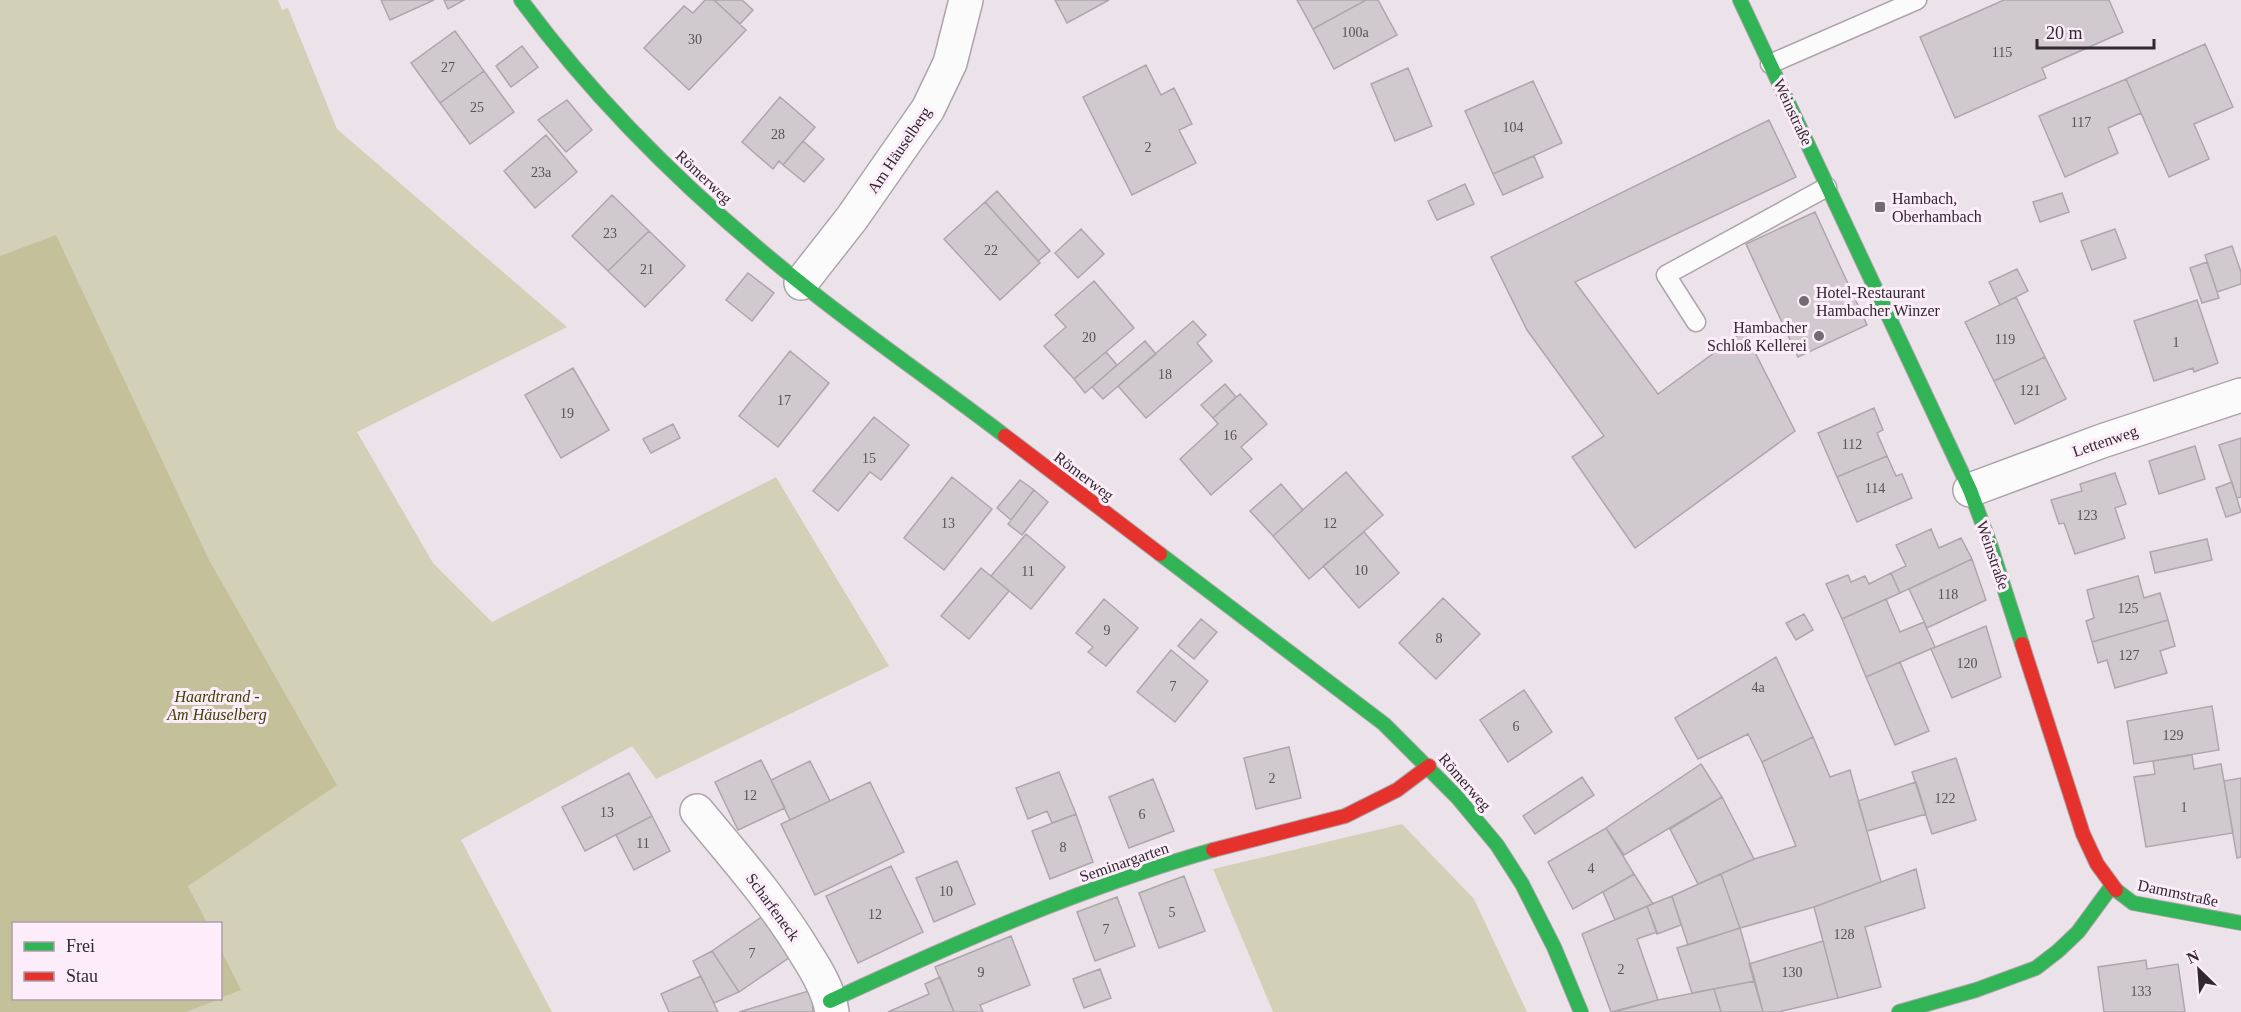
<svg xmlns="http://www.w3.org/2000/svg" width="2241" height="1012" viewBox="0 0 2241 1012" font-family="'Times New Roman',serif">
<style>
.green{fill:#d3d0b8;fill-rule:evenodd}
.forest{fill:#c4c19a}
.building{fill:#d0cacf;stroke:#ada6ab;stroke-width:1.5}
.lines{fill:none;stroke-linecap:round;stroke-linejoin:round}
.lane-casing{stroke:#aca4aa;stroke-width:21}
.street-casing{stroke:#aca4aa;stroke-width:36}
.fast-casing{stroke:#aca4aa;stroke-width:16}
.jam-casing{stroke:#aca4aa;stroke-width:16}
.lane{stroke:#fcfbfc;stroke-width:18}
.street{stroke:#fcfbfc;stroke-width:33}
.fast{stroke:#30b455;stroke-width:14}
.jam{stroke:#e5322d;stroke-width:14}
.poi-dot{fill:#726b70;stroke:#fdecf9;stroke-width:2}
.labels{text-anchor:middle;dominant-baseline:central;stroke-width:6;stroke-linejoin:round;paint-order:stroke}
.number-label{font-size:14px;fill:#585257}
.street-label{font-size:16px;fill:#302a2f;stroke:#fdecf9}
.poi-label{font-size:16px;fill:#302a2f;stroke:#fdecf9;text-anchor:start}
.park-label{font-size:16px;font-style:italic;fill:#414202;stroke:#fdecf9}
</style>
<rect width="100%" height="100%" fill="#ece3ea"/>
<path class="green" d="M 0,0 L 278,0 L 282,10 L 288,8 L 337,129 L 567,327 L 357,432 L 433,563 L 492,622 L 776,477 L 889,666 L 656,779 L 632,746 L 461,840 L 552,1012 L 0,1012 ZM 14,924 L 220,924 L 220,998 L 14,998 Z
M 1402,824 L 1474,899 L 1527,1012 L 1273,1012 L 1213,869 Z"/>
<path class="forest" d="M 56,235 L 209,560 L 337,785 L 188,886 L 207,923 L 14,924 L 14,998 L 220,999 L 186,1012 L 0,1012 L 0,256 Z
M 221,950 L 241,990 L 220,998 Z"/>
<path class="building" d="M 381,0 L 434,0 L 390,20 Z
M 444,0 L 464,0 L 448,9 Z
M 705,0 L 714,0 L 746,30 L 689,90 L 644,48 L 684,6 L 693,13 Z
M 714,0 L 742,0 L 753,10 L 740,24 Z
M 1055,0 L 1109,0 L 1067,23 Z
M 1297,0 L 1366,0 L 1313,29 Z
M 1366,0 L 1378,0 L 1397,35 L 1334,69 L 1313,29 Z
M 2004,0 L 2109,0 L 2123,32 L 2042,68 L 2046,78 L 1955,118 L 1920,37 Z
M 455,31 L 484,71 L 440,103 L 411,63 Z
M 2205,44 L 2233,107 L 2194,124 L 2209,159 L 2169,177 L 2126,79 Z
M 522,46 L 538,67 L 511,87 L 496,66 Z
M 1146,65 L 1161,95 L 1174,88 L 1192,124 L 1179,130 L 1196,163 L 1132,195 L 1083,97 Z
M 1408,68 L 1432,126 L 1395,141 L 1371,84 Z
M 484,71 L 514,112 L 470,144 L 440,103 Z
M 2126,79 L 2141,113 L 2108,128 L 2118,153 L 2065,177 L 2039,116 Z
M 1533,81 L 1562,143 L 1493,174 L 1465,111 Z
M 780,97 L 815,127 L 783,165 L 779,161 L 773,169 L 742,142 Z
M 567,100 L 592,130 L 566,152 L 538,120 Z
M 1769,120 L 1796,177 L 1575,282 L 1658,394 L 1744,331 L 1795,431 L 1635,548 L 1572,457 L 1604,436 L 1527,330 L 1491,257 Z
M 546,135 L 577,172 L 535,208 L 504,171 Z
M 803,141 L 824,159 L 804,182 L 783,165 Z
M 1534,156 L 1543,177 L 1503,195 L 1493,174 Z
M 1465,184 L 1474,204 L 1437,220 L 1428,201 Z
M 997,191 L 1050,251 L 1038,261 L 985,202 Z
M 2062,193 L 2069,212 L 2040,222 L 2033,202 Z
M 612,195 L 649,231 L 608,271 L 572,236 Z
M 985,202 L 1040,263 L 1000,300 L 944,239 Z
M 1815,212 L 1867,325 L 1798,357 L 1746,244 Z
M 1081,229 L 1104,254 L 1078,278 L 1055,253 Z
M 2115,229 L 2126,258 L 2092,270 L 2081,241 Z
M 649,231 L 685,266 L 645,307 L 608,271 Z
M 2232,246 L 2241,272 L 2241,284 L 2217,292 L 2205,255 Z
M 2207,262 L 2219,298 L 2202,303 L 2190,268 Z
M 2017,269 L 2028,291 L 2000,305 L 1989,282 Z
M 748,273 L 774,293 L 752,321 L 726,300 Z
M 1094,281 L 1134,328 L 1074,379 L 1044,346 L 1066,327 L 1055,315 Z
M 2016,297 L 2045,357 L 1994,381 L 1965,322 Z
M 2197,300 L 2218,363 L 2194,372 L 2193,368 L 2154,381 L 2134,321 Z
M 1193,321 L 1206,335 L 1197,343 L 1212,361 L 1146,418 L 1118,386 Z
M 1145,341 L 1156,354 L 1103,399 L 1092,387 Z
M 790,351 L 829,383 L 778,447 L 739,416 Z
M 1106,352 L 1117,365 L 1085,393 L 1074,379 Z
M 2045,357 L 2066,399 L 2015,424 L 1994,381 Z
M 573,368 L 609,430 L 561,458 L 525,395 Z
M 1225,384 L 1236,397 L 1213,418 L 1201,405 Z
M 1240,394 L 1267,424 L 1241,447 L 1252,459 L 1211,495 L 1180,459 L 1218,424 L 1213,418 Z
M 1874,408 L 1883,430 L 1877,433 L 1887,456 L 1837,477 L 1818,433 Z
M 874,417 L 909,445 L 881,480 L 870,472 L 838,511 L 813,491 Z
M 673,424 L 680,438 L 651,453 L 643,439 Z
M 2241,438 L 2241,497 L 2237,498 L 2219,445 Z
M 2195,446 L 2205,479 L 2159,494 L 2149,461 Z
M 1887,456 L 1896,476 L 1902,474 L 1912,498 L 1857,522 L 1837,477 Z
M 1346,472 L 1383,515 L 1309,579 L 1273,536 Z
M 2115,473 L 2126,504 L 2115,508 L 2125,538 L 2075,554 L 2064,523 L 2059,524 L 2051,500 L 2082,491 L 2080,484 Z
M 952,477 L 992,509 L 944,570 L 904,538 Z
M 1020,480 L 1034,490 L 1011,520 L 997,508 Z
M 2232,482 L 2241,512 L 2226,517 L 2216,488 Z
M 1281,484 L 1303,510 L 1273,536 L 1250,511 Z
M 1034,490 L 1048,502 L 1022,535 L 1008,524 Z
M 1931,529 L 1939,548 L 1961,538 L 1972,559 L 1900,593 L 1891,573 L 1906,566 L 1896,545 Z
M 1364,532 L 1399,573 L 1359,608 L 1323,566 Z
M 1026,534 L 1065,567 L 1031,609 L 991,576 Z
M 2207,539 L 2212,560 L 2155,573 L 2150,552 Z
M 1972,559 L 1986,600 L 1927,628 L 1909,589 Z
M 981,568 L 1009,591 L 969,639 L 941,616 Z
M 1891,573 L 1900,593 L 1842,619 L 1826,584 L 1848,575 L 1851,582 L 1865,576 L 1869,584 Z
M 2138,576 L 2144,598 L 2160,593 L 2168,620 L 2092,642 L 2086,621 L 2094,618 L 2087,590 Z
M 1443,598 L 1480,634 L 1436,679 L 1399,643 Z
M 1104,599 L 1138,628 L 1106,666 L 1088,652 L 1093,647 L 1076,633 Z
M 1886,599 L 1900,632 L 1924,622 L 1935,647 L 1866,677 L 1842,619 Z
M 1804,614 L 1813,630 L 1796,640 L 1786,623 Z
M 1201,619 L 1217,632 L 1194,659 L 1178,646 Z
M 2168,620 L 2175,646 L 2160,651 L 2167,673 L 2115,688 L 2107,660 L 2098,663 L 2092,642 Z
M 1986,626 L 2001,677 L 1952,698 L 1931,649 Z
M 1171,650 L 1208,681 L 1175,722 L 1137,692 Z
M 1776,657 L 1813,737 L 1762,762 L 1748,734 L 1698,759 L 1675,718 Z
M 1900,662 L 1929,731 L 1895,745 L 1866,677 Z
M 1524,690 L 1552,732 L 1508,762 L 1480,720 Z
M 2212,706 L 2219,750 L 2134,764 L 2127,721 Z
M 1813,737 L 1830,777 L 1850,770 L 1881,882 L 1814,907 L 1740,928 L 1721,874 L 1754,859 L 1796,846 L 1762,762 Z
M 1289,747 L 1301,798 L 1256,809 L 1244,758 Z
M 2192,755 L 2194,769 L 2221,764 L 2233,833 L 2146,847 L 2134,777 L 2155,774 L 2153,761 Z
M 1956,758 L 1976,820 L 1932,834 L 1912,772 Z
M 761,760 L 785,808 L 738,830 L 715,782 Z
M 810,761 L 830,801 L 790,820 L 771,780 Z
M 1701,764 L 1722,797 L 1624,855 L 1606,828 Z
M 1059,772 L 1076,814 L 1052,823 L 1047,811 L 1028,819 L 1016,788 Z
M 629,773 L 652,816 L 585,851 L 562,807 Z
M 1582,777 L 1594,795 L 1535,834 L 1523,816 Z
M 2241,778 L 2241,857 L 2237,858 L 2224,781 Z
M 1153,779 L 1174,831 L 1129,848 L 1109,797 Z
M 870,782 L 904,852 L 815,895 L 781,824 Z
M 1916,782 L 1926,814 L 1867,831 L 1858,801 Z
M 1722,797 L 1754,859 L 1698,884 L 1670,829 Z
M 1076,814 L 1093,862 L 1050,879 L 1032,831 Z
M 652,816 L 670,851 L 634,870 L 616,835 Z
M 1606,828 L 1634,874 L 1573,909 L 1548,862 Z
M 957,861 L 975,904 L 934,922 L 916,878 Z
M 891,866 L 923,932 L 858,963 L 826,896 Z
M 1916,869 L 1925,908 L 1865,927 L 1881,987 L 1838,998 L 1814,907 Z
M 1634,874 L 1653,904 L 1615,920 L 1603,892 Z
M 1721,874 L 1740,928 L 1688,945 L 1672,896 Z
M 1184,876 L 1205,931 L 1159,948 L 1139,893 Z
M 1672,896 L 1681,925 L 1657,934 L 1647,906 Z
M 1117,897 L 1135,946 L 1095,961 L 1077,912 Z
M 1647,906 L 1657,932 L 1637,939 L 1658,1000 L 1611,1012 L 1582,934 Z
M 766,914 L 793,955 L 739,992 L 712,951 Z
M 1740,928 L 1755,981 L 1692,993 L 1677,948 Z
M 1011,936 L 1030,985 L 980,1005 L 983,1012 L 954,1012 L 935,967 Z
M 1823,941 L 1838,998 L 1778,1012 L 1763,1012 L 1749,964 Z
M 712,951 L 739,992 L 714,1003 L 693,961 Z
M 2146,960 L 2147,969 L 2178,964 L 2185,1012 L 2104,1012 L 2098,967 Z
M 1100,969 L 1111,998 L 1084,1008 L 1073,979 Z
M 701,976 L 718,1012 L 669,1012 L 661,994 Z
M 940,977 L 954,1012 L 888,1012 L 929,994 L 925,984 Z
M 1755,981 L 1763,1012 L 1721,1012 L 1714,989 Z
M 1714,989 L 1721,1012 L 1614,1012 L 1658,1000 Z
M 812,990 L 813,1012 L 739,1012 Z"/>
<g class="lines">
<g class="lane-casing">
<path id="lane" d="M 1770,64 L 1917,0
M 1696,322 L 1666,275 L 1827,187"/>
</g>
<g class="street-casing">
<path id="street" d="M 801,283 L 852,218 L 928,109 L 950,63 L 966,0
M 1970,490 L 2102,441 L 2241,395
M 697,811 C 735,857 775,902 806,954 C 817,971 829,991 832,1012"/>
</g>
<g class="fast-casing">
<path id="fast" d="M 521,0 C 600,107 694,198 798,281 C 865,335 937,384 1005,436
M 1740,0 L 1970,490 L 1990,544 L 2022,644
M 1160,554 L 1384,724 L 1457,797 L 1497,845 L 1522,884 L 1554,947 L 1581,1012
M 2116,890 L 2133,903 L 2241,923
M 830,1001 C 955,943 1081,888 1213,850
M 1899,1012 L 1976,990 L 2036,968 L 2058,951 L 2078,932 L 2111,887"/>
</g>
<g class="jam-casing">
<path id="jam" d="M 1005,436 L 1160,554
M 2022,644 L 2083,834 L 2097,864 L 2116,890
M 1213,850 L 1345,816 L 1397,790 L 1429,766"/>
</g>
<use href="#lane" class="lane"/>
<use href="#street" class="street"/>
<use href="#fast" class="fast"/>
<use href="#jam" class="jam"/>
</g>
<g class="poi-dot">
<rect x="1874" y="201" width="12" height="12" rx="3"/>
<circle cx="1804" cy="301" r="6"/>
<circle cx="1819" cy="336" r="6"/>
</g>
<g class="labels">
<g class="number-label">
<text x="1355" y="32">100a</text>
<text x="695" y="39">30</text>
<text x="2002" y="52">115</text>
<text x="448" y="67">27</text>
<text x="477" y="107">25</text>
<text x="2081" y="122">117</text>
<text x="1513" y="127">104</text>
<text x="778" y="134">28</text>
<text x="1148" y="147">2</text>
<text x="541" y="172">23a</text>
<text x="610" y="233">23</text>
<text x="991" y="250">22</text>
<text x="647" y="269">21</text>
<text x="1089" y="337">20</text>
<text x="2005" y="339">119</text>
<text x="2176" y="342">1</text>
<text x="1165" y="374">18</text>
<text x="2030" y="390">121</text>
<text x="784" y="400">17</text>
<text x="567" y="413">19</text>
<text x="1230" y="435">16</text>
<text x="1852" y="444">112</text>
<text x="869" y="458">15</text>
<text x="1875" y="488">114</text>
<text x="2087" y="515">123</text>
<text x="948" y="523">13</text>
<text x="1330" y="523">12</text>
<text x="1361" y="570">10</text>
<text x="1028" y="571">11</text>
<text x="1948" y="594">118</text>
<text x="2128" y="608">125</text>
<text x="1107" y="630">9</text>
<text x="1439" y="638">8</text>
<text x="2129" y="655">127</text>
<text x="1967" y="663">120</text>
<text x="1173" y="686">7</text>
<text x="1758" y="687">4a</text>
<text x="1516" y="726">6</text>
<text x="2173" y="735">129</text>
<text x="1272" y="778">2</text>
<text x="750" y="795">12</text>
<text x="1945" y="798">122</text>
<text x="2184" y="807">1</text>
<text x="607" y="812">13</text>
<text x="1142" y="814">6</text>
<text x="643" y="843">11</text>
<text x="1063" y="847">8</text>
<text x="1591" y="868">4</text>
<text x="946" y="891">10</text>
<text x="1172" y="912">5</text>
<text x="875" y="914">12</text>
<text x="1106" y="929">7</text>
<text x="1844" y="934">128</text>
<text x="752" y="953">7</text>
<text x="1621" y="969">2</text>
<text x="981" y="972">9</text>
<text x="1792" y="972">130</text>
<text x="2141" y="991">133</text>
</g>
<g class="street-label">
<text transform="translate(1793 112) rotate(65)">Weinstraße</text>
<text transform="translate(899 150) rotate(-56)">Am Häuselberg</text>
<text transform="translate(704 177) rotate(43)">Römerweg</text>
<text transform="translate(2105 441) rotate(-19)">Lettenweg</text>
<text transform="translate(1084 476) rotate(37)">Römerweg</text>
<text transform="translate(1993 555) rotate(71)">Weinstraße</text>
<text transform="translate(1465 782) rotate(49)">Römerweg</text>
<text transform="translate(1124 862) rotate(-19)">Seminargarten</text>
<text transform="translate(2178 893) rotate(12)">Dammstraße</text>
<text transform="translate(773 907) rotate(54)">Scharfeneck</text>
</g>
<g class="poi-label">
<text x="1892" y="198">Hambach,<tspan x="1892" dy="18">Oberhambach</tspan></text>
<text x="1816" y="292">Hotel-Restaurant<tspan x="1816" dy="18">Hambacher Winzer</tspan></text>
<text x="1807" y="327" text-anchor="end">Hambacher<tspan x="1807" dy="18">Schloß Kellerei</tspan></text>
</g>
<g class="park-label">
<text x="217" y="696">Haardtrand -<tspan x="217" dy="18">Am Häuselberg</tspan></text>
</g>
</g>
<rect x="12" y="922" width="210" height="78" fill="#fdecf9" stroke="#ab9ea8" stroke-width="1.5"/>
<rect x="24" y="942" width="30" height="9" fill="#30b455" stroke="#ab9ea8" stroke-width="1.5"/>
<text x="66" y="952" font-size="18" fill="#302a2f">Frei</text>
<rect x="24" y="972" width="30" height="9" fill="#e5322d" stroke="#ab9ea8" stroke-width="1.5"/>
<text x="66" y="982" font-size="18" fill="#302a2f">Stau</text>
<g transform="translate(2199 970) rotate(335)" stroke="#fdecf9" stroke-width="4.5" paint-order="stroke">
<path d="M0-4.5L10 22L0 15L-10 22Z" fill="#302a2f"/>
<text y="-9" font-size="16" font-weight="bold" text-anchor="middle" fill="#302a2f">N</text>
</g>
<path d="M2037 39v9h117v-9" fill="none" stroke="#302a2f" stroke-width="3"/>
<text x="2046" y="39" font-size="18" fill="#302a2f" stroke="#fdecf9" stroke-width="4.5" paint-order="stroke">20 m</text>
</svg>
